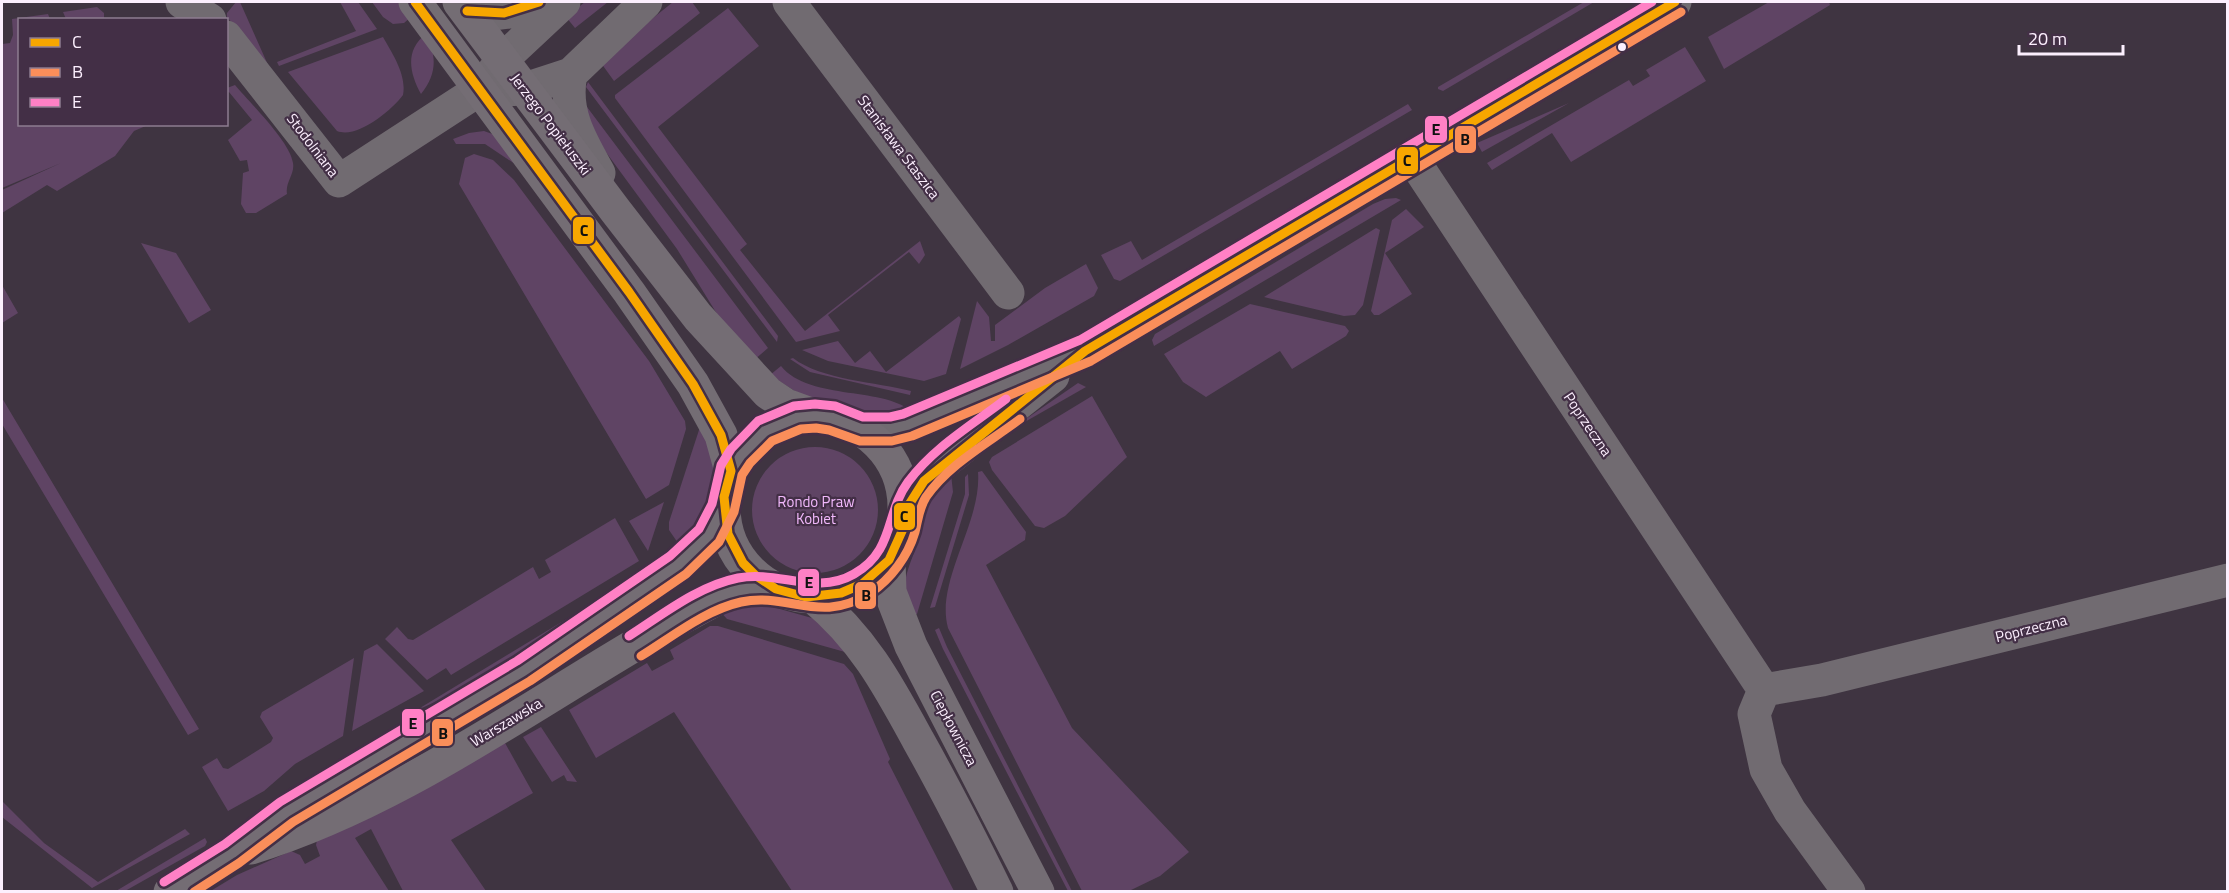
<svg xmlns="http://www.w3.org/2000/svg" width="2229" height="893" viewBox="0 0 2229 893" font-family="'Titillium Web',sans-serif">
<style>
.green{fill:#5f4464}
.lines{fill:none;stroke-linecap:round;stroke-linejoin:round}
.minor{stroke:#716b71;stroke-width:33}
.tertiary{stroke:#716b71;stroke-width:33}
.secondary{stroke:#746d74;stroke-width:33}
.bus-1-casing{stroke:#432f46;stroke-width:14}
.bus-2-casing{stroke:#432f46;stroke-width:14}
.bus-3-casing{stroke:#432f46;stroke-width:14}
.bus-1{stroke:#f7a600;stroke-width:9}
.bus-2{stroke:#fa8e5a;stroke-width:9}
.bus-3{stroke:#ff80c5;stroke-width:9}
.bus-dot{fill:#fceffe;stroke:#432f46;stroke-width:2}
.labels{text-anchor:middle;dominant-baseline:central;stroke-width:4.5;stroke-linejoin:round;paint-order:stroke}
.street-label{font-size:15px;fill:#fceffe;stroke:#432f46}
.park-label{font-size:15px;fill:#f2b9fc;stroke:#432f46}
.line-badge{stroke:#432f46;stroke-width:2}
.pale-badge-label{font-size:16px;text-anchor:middle;font-weight:bold;fill:#111}
</style>
<rect width="100%" height="100%" fill="#3f3441"/>
<path class="green" d="M 236,2 L 240,2 L 268,65 L 227,17 L 227,13 Z
M 340,2 L 358,2 L 377,29 L 279,66 L 277,62 L 356,31 Z
M 372,2 L 401,2 L 412,16 L 404,23 L 393,24 L 383,17 Z
M 585,2 L 608,2 L 575,28 L 566,17 Z
M 673,2 L 692,2 L 700,13 L 614,81 L 601,63 L 607,55 Z
M 1584,2 L 1594,2 L 1443,91 L 1438,89 L 1438,87 Z
M 1769,2 L 1829,2 L 1830,5 L 1724,69 L 1708,37 Z
M 97,7 L 104,13 L 104,19 L 66,19 L 63,12 Z
M 728,8 L 759,46 L 658,127 L 747,244 L 740,250 L 805,331 L 920,241 L 925,255 L 919,264 L 909,252 L 828,315 L 840,331 L 796,342 L 615,98 L 615,95 Z
M 48,14 L 50,19 L 20,20 L 20,124 L 148,125 L 134,131 L 115,156 L 57,191 L 47,185 L 2,213 L 2,190 L 61,163 L 2,188 L 2,44 L 10,43 L 13,35 L 12,19 Z
M 426,34 C 437,56 437,74 421,94 C 409,72 405,50 426,34 Z
M 383,37 C 392,53 407,75 403,95 C 391,111 357,139 337,131 L 288,72 Z
M 1685,47 L 1706,81 L 1571,162 L 1552,133 L 1492,170 L 1487,163 L 1629,80 L 1633,86 L 1650,76 L 1646,70 Z
M 588,82 L 778,336 L 777,342 L 586,87 Z
M 235,85 C 249,102 290,141 293,163 C 295,174 285,182 287,194 L 256,213 L 246,213 L 241,204 L 243,173 L 249,171 L 247,160 L 240,161 L 228,140 L 252,120 L 229,92 L 227,93 L 227,88 Z
M 584,103 L 768,348 L 754,360 L 722,322 L 677,249 L 597,140 Z
M 1569,103 L 1482,152 L 1477,143 Z
M 1408,104 L 1412,110 L 1120,281 L 1114,279 L 1101,255 L 1131,241 L 1142,260 Z
M 484,131 L 498,136 L 510,147 L 657,345 L 694,404 L 688,404 L 654,347 L 515,164 L 485,144 L 456,144 L 453,139 L 469,133 Z
M 474,154 L 493,160 L 514,180 L 649,361 L 685,421 L 686,429 L 669,485 L 646,499 L 459,184 L 465,158 Z
M 1396,198 L 1401,200 L 1154,346 L 1152,340 L 1155,334 L 1373,204 L 1385,199 Z
M 1406,209 L 1424,227 L 1385,253 L 1412,294 L 1379,315 L 1374,315 L 1371,311 L 1392,220 Z
M 1376,228 L 1380,230 L 1363,305 L 1355,315 L 1344,316 L 1264,297 Z
M 141,243 L 176,253 L 211,310 L 189,323 Z
M 1086,264 L 1098,288 L 1094,296 L 1008,345 L 960,369 L 977,301 L 989,317 L 991,341 L 995,341 L 995,325 L 1045,288 Z
M 2,285 L 18,313 L 2,323 Z
M 1250,304 L 1345,326 L 1349,331 L 1346,336 L 1292,369 L 1280,351 L 1206,397 L 1183,382 L 1164,354 Z
M 959,316 L 961,319 L 946,374 L 924,381 L 828,361 L 802,350 L 838,341 L 855,363 L 870,351 L 886,372 Z
M 793,358 C 821,380 877,382 911,391 L 910,395 L 810,372 L 790,359 Z
M 781,366 C 810,402 887,385 914,414 L 862,413 L 812,402 L 770,375 Z
M 1078,383 L 1086,387 L 1004,434 Z
M 1092,396 L 1127,457 L 1065,516 L 1044,528 L 1035,526 L 992,470 L 989,462 L 992,457 Z
M 2,398 L 199,729 L 188,735 L 2,424 Z
M 705,425 L 715,472 L 702,521 L 680,546 L 669,530 L 669,522 L 699,430 Z
M752 510a63 63 0 1 1 126 0a63 63 0 1 1-126 0Z
M 982,471 L 1026,532 L 1025,540 L 986,565 L 1072,728 L 1189,852 L 1160,876 L 1129,891 L 1082,891 L 948,628 C 935,581 982,523 978,472 Z
M 951,474 L 953,492 L 917,614 L 912,616 C 898,585 907,574 917,544 C 929,508 923,505 951,474 Z
M 968,474 L 969,495 L 935,607 L 930,608 L 965,494 L 965,477 Z
M 664,502 L 648,551 L 629,521 Z
M 615,518 L 639,561 L 451,675 L 446,668 L 427,680 L 385,639 L 397,627 L 408,639 L 413,640 L 533,567 L 539,579 L 551,572 L 545,560 Z
M 644,572 L 496,675 L 415,711 Z
M 728,604 L 762,604 L 812,618 L 822,623 L 845,652 L 727,619 L 718,609 Z
M 710,626 L 718,626 L 844,664 L 853,674 L 890,759 L 888,762 L 954,891 L 792,891 L 674,712 L 596,758 L 569,710 L 647,663 L 652,671 L 674,659 L 670,650 Z
M 939,628 L 947,647 L 1072,891 L 1068,891 L 943,649 L 935,630 Z
M 377,644 L 424,691 L 352,731 L 364,651 Z
M 354,658 L 343,736 L 295,764 L 264,791 L 228,811 L 202,767 L 217,758 L 223,768 L 228,769 L 271,742 L 273,738 L 260,717 L 262,712 Z
M 541,727 L 577,782 L 567,781 L 564,775 L 552,782 L 523,737 Z
M 505,743 L 533,793 L 451,840 L 486,891 L 403,891 L 371,829 L 355,838 L 389,891 L 209,892 L 237,875 L 291,851 L 300,855 L 305,864 L 320,856 L 316,845 L 317,840 Z
M 2,801 L 44,843 L 98,882 L 185,829 L 190,834 L 92,888 L 2,817 Z
M 205,838 L 207,842 L 205,846 L 125,891 L 116,891 Z"/>
<g class="lines">
<path class="minor" d="M 182,2 L 210,20
M 789,2 L 1008,293
M 467,11 C 492,17 516,13 539,2
M 226,37 L 339,181 L 479,90 L 503,59 L 564,2
M 571,74 C 563,112 581,141 599,173
M 499,90 L 525,89 L 571,74 L 646,2
M 1412,158 L 1764,690 L 1822,680 L 2228,580
M 1764,690 L 1754,714 L 1766,769 L 1790,811 L 1849,892"/>
<path class="tertiary" d="M 861,429 L 891,429 L 919,422 L 1085,351 L 1675,2
M 905,511 L 915,493 L 936,469 L 1053,376"/>
<path class="secondary" d="M 415,2 L 629,292 L 693,384 L 721,435 L 731,471
M 459,2 L 615,210 L 698,317 L 768,393 L 786,405 L 816,416
M724 507a90 90 0 1 1 180 0a90 90 0 1 1-180 0Z
M 889,560 L 890,592 L 911,646 L 1038,892
M 813,597 C 863,638 888,685 918,740 C 946,790 972,841 997,892
M 251,848 C 422,795 563,678 721,597 L 750,588 L 776,589
M 170,892 L 232,854 L 286,812 L 523,671 L 626,603 L 695,551 L 709,536 L 723,508"/>
<g class="bus-1-casing">
<path id="bus-1" d="M 415,2 L 629,292 L 693,384 L 721,435 L 731,471
M 467,11 L 504,13 L 539,2
M 731,471 L 724,497 L 728,534 L 743,563 L 755,575 L 776,589 L 806,597 L 841,593 L 862,584 L 889,560 L 903,529 L 905,511 L 924,481 L 1085,351 L 1675,2"/>
</g>
<g class="bus-2-casing">
<path id="bus-2" d="M 641,656 C 672,637 705,610 741,602 C 789,592 820,625 870,593 C 891,579 908,556 915,532 C 918,520 919,508 926,497 C 949,464 988,443 1020,419
M 194,892 L 239,863 L 293,822 L 530,681 L 686,574 L 719,542 L 734,512 L 742,475 L 750,463 L 772,441 L 801,429 L 816,428 L 829,430 L 860,441 L 892,441 L 912,436 L 1091,361 L 1681,12"/>
</g>
<g class="bus-3-casing">
<path id="bus-3" d="M 629,636 C 662,615 698,586 738,578 C 778,570 816,596 854,574 C 895,551 885,513 908,482 C 934,447 972,425 1006,399
M 164,882 L 225,844 L 280,802 L 517,661 L 670,556 L 699,529 L 712,504 L 721,465 L 731,449 L 758,421 L 794,406 L 815,404 L 835,406 L 863,417 L 890,417 L 903,414 L 1080,340 L 1652,2"/>
</g>
<use href="#bus-1" class="bus-1"/>
<use href="#bus-2" class="bus-2"/>
<use href="#bus-3" class="bus-3"/>
</g>
<circle class="bus-dot" cx="1622" cy="47" r="5"/>
<g class="labels">
<g class="street-label">
<text transform="translate(551 124) rotate(53)">Jerzego Popiełuszki</text>
<text transform="translate(313 145) rotate(53)">Stodolniana</text>
<text transform="translate(899 147) rotate(53)">Stanisława Staszica</text>
<text transform="translate(1588 424) rotate(56)">Poprzeczna</text>
<text transform="translate(2031 628) rotate(-14)">Poprzeczna</text>
<text transform="translate(506 722) rotate(-31)">Warszawska</text>
<text transform="translate(954 728) rotate(62)">Ciepłownicza</text>
</g>
<g class="park-label">
<text x="816" y="501">Rondo Praw<tspan x="816" dy="17">Kobiet</tspan></text>
</g>
</g>
<g class="line-badge">
<rect x="1424" y="115" width="24" height="29" rx="6" fill="#ff80c5"/>
<rect x="1454" y="125" width="23" height="29" rx="6" fill="#fa8e5a"/>
<rect x="1396" y="146" width="23" height="29" rx="6" fill="#f7a600"/>
<rect x="572" y="216" width="23" height="29" rx="6" fill="#f7a600"/>
<rect x="893" y="502" width="23" height="29" rx="6" fill="#f7a600"/>
<rect x="797" y="568" width="23" height="29" rx="6" fill="#ff80c5"/>
<rect x="854" y="581" width="23" height="29" rx="6" fill="#fa8e5a"/>
<rect x="401" y="708" width="24" height="29" rx="6" fill="#ff80c5"/>
<rect x="431" y="718" width="23" height="29" rx="6" fill="#fa8e5a"/>
</g>
<g class="pale-badge-label">
<text x="1436" y="135">E</text>
<text x="1465" y="145">B</text>
<text x="1407" y="166">C</text>
<text x="584" y="236">C</text>
<text x="904" y="522">C</text>
<text x="809" y="588">E</text>
<text x="866" y="601">B</text>
<text x="413" y="729">E</text>
<text x="443" y="739">B</text>
</g>
<rect width="2229" height="893" fill="none" stroke="#fceffe" stroke-width="6"/>
<rect x="18" y="18" width="210" height="108" fill="#432f46" stroke="#8d7c90" stroke-width="1.5"/>
<rect x="30" y="38" width="30" height="9" fill="#f7a600" stroke="#8d7c90" stroke-width="1.5"/>
<text x="72" y="48" font-size="18" fill="#fceffe">C</text>
<rect x="30" y="68" width="30" height="9" fill="#fa8e5a" stroke="#8d7c90" stroke-width="1.5"/>
<text x="72" y="78" font-size="18" fill="#fceffe">B</text>
<rect x="30" y="98" width="30" height="9" fill="#ff80c5" stroke="#8d7c90" stroke-width="1.5"/>
<text x="72" y="108" font-size="18" fill="#fceffe">E</text>
<path d="M2019 45v9h104v-9" fill="none" stroke="#fceffe" stroke-width="3"/>
<text x="2028" y="45" font-size="18" fill="#fceffe" stroke="#432f46" stroke-width="4.5" paint-order="stroke">20 m</text>
</svg>
